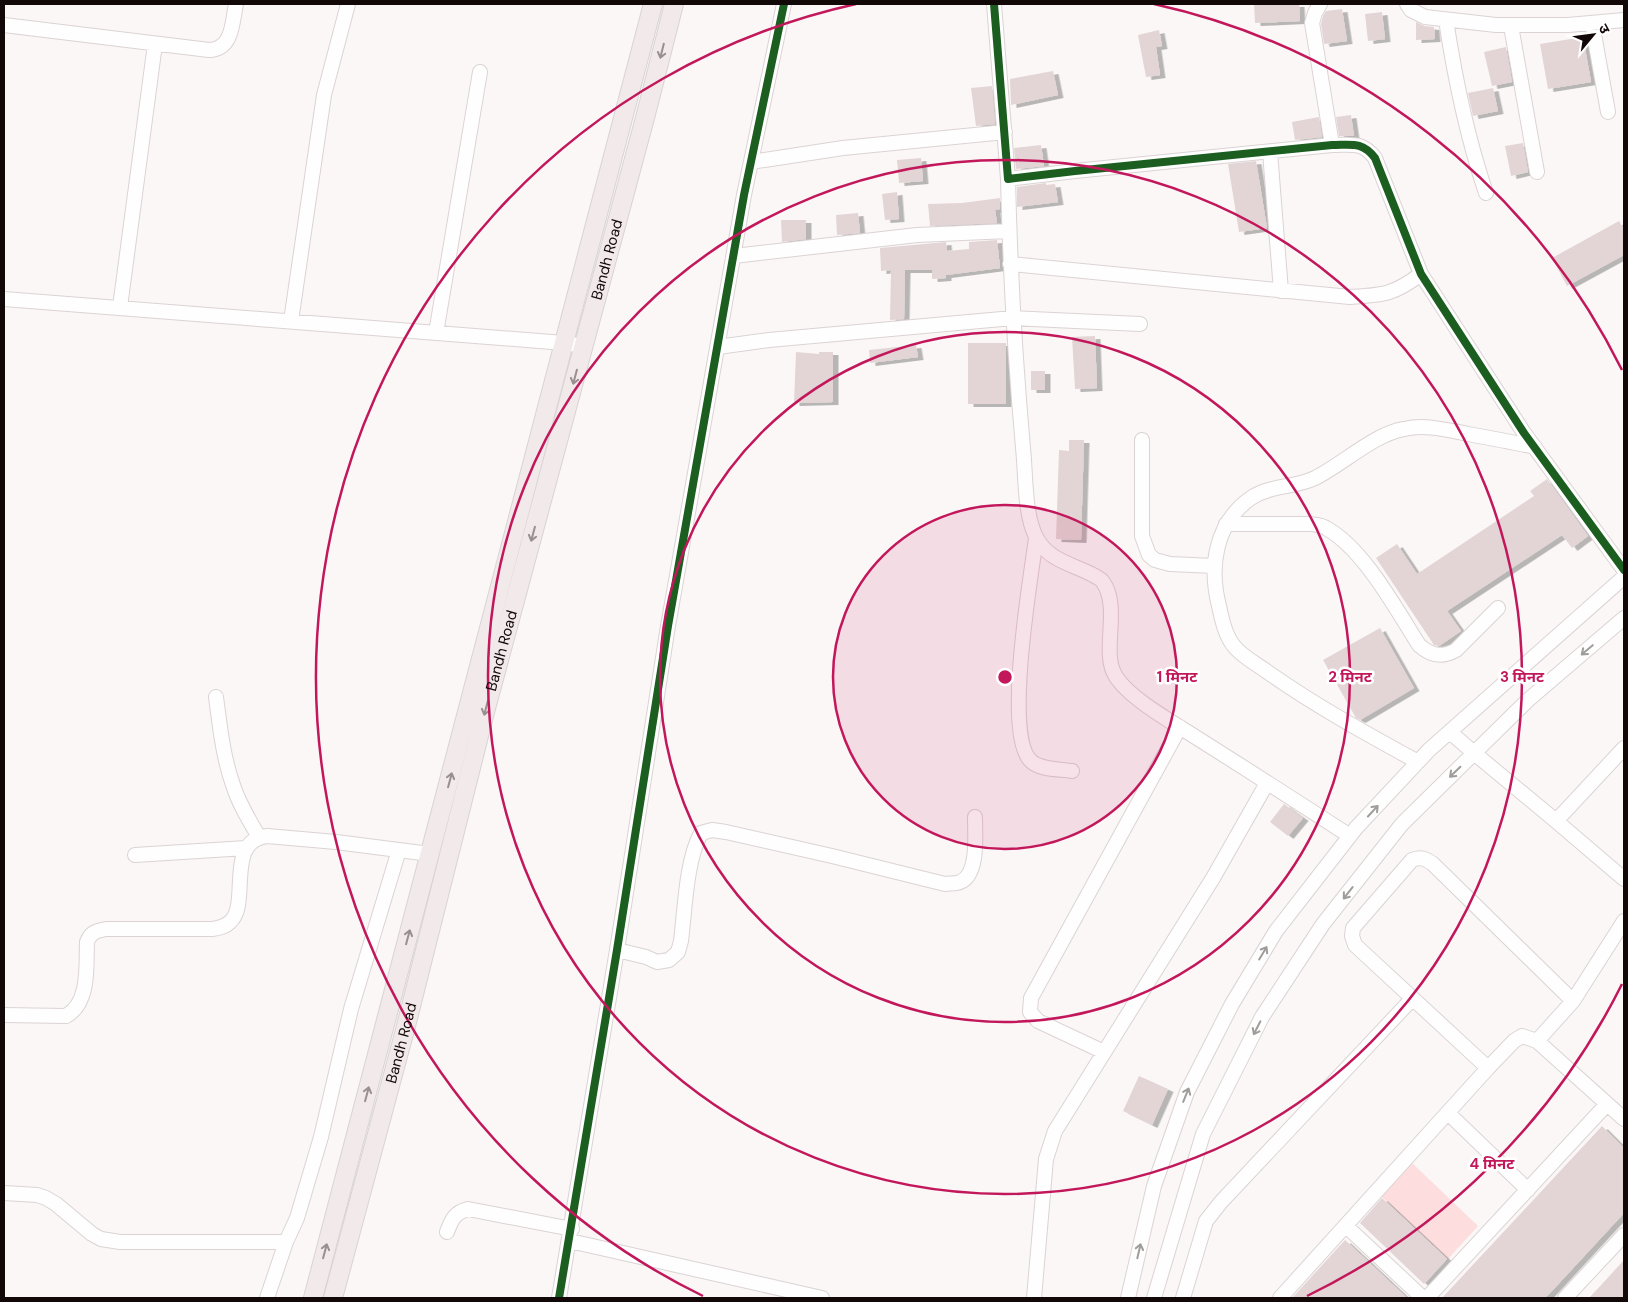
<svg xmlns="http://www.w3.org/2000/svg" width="1628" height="1302" viewBox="0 0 1628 1302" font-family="'DM Sans','Noto Sans Devanagari',sans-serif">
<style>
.green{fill:#fddddd}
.building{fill:#e3d5d5;filter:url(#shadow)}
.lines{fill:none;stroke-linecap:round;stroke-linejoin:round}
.minor-casing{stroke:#dcd3d3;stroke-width:16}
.major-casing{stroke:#d8d4d4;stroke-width:20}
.minor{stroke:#fefefe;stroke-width:14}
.major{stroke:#f2e9ea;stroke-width:18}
.cycleway-casing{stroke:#fff;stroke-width:11}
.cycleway{stroke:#1b5e20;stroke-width:8}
.oneway{stroke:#998f90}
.oneway2{stroke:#a09c9c}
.ring{fill:none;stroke:#c2185b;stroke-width:2.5}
.labels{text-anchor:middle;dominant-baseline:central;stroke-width:5;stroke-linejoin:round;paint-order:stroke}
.street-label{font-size:15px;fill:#130808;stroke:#fff}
.centre{fill:#c2185b;stroke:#fff;stroke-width:2.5}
.ring-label{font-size:15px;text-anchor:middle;font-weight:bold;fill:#c2185b;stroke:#fff;stroke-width:5;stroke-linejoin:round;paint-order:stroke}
</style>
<defs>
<filter id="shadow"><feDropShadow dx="5.5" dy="3" stdDeviation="0" flood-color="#0004"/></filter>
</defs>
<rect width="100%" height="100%" fill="#fbf7f7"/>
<path class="green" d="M 1412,1163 L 1478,1226 L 1448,1259 L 1381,1196 Z"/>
<path class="building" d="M 1254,4 L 1299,4 L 1300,21 L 1255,23 Z
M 1342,9 L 1347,41 L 1324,44 L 1321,24 L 1323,16 L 1326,11 Z
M 1382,12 L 1385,39 L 1368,41 L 1365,14 Z
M 1416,22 L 1424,26 L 1434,27 L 1435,39 L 1416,40 Z
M 1159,30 L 1162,46 L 1156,47 L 1160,75 L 1146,77 L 1138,35 Z
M 1583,37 L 1591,82 L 1548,89 L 1540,44 Z
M 1506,47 L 1512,82 L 1492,86 L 1484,52 Z
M 1053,71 L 1058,95 L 1011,105 L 1010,79 Z
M 992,86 L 995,124 L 976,126 L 971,88 Z
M 1493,88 L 1498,111 L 1473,116 L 1468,93 Z
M 1351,115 L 1354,136 L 1339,136 L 1336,117 Z
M 1319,117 L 1322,137 L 1295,140 L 1292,122 Z
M 1523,143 L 1528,172 L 1511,176 L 1505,146 Z
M 1041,145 L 1044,166 L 1016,169 L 1014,148 Z
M 921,158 L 923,181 L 899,183 L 897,160 Z
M 1256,161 L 1267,228 L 1239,232 L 1228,164 Z
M 1046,183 L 1046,185 L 1055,184 L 1058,202 L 1017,207 L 1017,187 Z
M 897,192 L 899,219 L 885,220 L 882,194 Z
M 1000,198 L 1000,209 L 995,210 L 997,223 L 930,226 L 928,204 L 962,203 Z
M 858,213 L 860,233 L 837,235 L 836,215 Z
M 781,220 L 806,220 L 806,239 L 782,242 Z
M 1619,221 L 1624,230 L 1624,255 L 1567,286 L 1552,258 Z
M 997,240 L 1000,268 L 946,275 L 946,278 L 932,279 L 932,270 L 905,270 L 904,319 L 890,320 L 891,270 L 881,271 L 880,248 L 946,242 L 947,251 L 969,249 L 969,242 Z
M 1095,336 L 1097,388 L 1075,389 L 1072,337 Z
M 968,343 L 1006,343 L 1006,404 L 968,404 Z
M 916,345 L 918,357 L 870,363 L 869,350 Z
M 796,352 L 819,354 L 819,352 L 833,352 L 833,402 L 794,403 Z
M 1031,371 L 1045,371 L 1045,390 L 1031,390 Z
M 1069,440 L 1084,440 L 1081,540 L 1056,539 L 1059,450 L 1069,451 Z
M 1547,479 L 1588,536 L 1572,548 L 1562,535 L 1447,611 L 1461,631 L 1439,646 L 1434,645 L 1376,558 L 1397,544 L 1417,574 L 1534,496 L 1530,491 Z
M 1380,628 L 1414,688 L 1360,720 L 1356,718 L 1323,660 Z
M 1284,804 L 1303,818 L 1288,836 L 1270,822 Z
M 1139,1076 L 1168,1089 L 1152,1125 L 1123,1111 Z
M 1602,1126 L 1624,1148 L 1624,1213 L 1550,1293 L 1545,1298 L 1442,1298 Z
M 1382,1198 L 1447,1259 L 1424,1284 L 1360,1223 Z
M 1345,1240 L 1372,1265 L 1407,1298 L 1292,1298 Z
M 1624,1260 L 1624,1298 L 1589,1298 L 1603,1283 Z"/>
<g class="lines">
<g class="minor-casing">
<path id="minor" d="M 994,4 L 1008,179 L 1075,171 L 1332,145 C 1351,145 1362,141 1375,158 L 1421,274 L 1524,433 L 1624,570
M 1320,4 L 1315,13 L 1312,23 L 1332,145
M 1407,4 L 1411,10 L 1425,17 L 1496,25 L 1568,25 L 1624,20
M 1446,20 C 1455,79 1467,137 1486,193
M 1592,23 L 1608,112
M 4,25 L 209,50 C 233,49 232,23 236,4
M 1511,26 L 1537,172
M 1270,152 L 1281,291
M 751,162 L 843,148 L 1005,132
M 1008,179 C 1010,269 1015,358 1023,448 C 1026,475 1024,513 1036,537 C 1048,561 1073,564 1093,575 C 1097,577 1101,579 1103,582 C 1121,608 1101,651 1115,675 C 1128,698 1174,723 1197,738 C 1248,770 1299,803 1350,836
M 734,256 L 917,235 L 1009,231
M 1010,264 L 1350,297 C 1383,295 1393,295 1421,274
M 4,299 L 564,343 L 584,346
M 120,307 L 155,44
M 291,321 L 324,95 L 348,4
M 436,333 L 480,72
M 718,347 L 769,340 L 1013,318 L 1140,324
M 1142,440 L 1142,536 L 1149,555 L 1155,560 L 1170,564 L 1214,566
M 1226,524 L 1311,524 C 1316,525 1322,525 1326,528 C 1364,549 1396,609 1419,645 C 1431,656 1442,658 1456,650 L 1498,608
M 1036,538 C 1031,577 1003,736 1031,761 C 1040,770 1060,769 1072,771
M 216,697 C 220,727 223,757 233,785 C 239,804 249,820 259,837
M 1450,732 L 1474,753 L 1556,821 L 1624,879
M 1418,762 C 1367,734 1316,706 1269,673 C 1257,664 1242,657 1233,645 C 1225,634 1222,620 1219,606 C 1209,567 1215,523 1251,498 C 1270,485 1294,488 1315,478 C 1343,464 1374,434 1404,429 C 1425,424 1447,430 1468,434 C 1490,438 1512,442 1535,447
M 1556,821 L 1624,748
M 135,855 L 246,848
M 617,950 L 646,957 L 657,962 L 669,960 L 678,952 L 681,941 C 685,909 686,861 701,833 L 712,830 L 726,832 L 832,856 L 945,884 C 949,883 956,884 960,882 C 979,875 975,834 975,817
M 4,1015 L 66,1016 C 90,1003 86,966 87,942 C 91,932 96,931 106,929 L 212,929 C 219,928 225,927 230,922 C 251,904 224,841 267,836 L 336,842 L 430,854
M 1537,1041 L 1573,1001 L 1624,921
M 1104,1052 L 1038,1021 L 1030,1012 L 1031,998 L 1180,727
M 1488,1068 L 1355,945 L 1352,936 L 1353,928 L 1412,860 C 1421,856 1426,859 1433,864 L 1573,1001
M 1448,1113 L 1528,1190
M 4,1193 L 37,1195 L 46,1198 L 56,1204 L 92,1234 L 101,1239 L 120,1242 L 286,1242
M 1346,1226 L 1423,1298
M 447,1232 C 452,1219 454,1213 468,1209 L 572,1229
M 570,1241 L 822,1298
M 267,1298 L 286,1242 L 297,1218 L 321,1137 L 351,1009 L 399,850
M 559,1298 L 617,950 L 668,626 L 744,195 L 784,4
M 1034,1298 L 1046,1159 L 1055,1131 L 1213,878 L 1267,783
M 1128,1298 L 1154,1186 L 1187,1092 L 1232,1004 L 1276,931 L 1356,828 L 1429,750 L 1624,577
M 1154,1298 L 1203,1134 L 1262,1017 L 1323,924 L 1402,824 L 1528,700 L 1624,618
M 1183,1298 L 1206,1221 L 1221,1202 L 1412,999
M 1280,1298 L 1488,1068 L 1514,1041 L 1522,1036 L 1537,1041 L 1624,1119
M 1427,1298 L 1607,1104
M 1565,1298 L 1624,1235"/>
</g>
<g class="major-casing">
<g id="major">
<path d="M 313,1298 L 653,4"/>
<path id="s1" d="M 333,1298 L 405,1030 L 485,712 L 645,118 L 674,4"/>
</g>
</g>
<use href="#minor" class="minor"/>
<use href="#major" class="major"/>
<g class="cycleway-casing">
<path id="cycleway" d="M 994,4 L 1008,179 L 1075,171 L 1332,145 C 1351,145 1362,141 1375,158 L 1421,274 L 1524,433 L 1624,570
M 559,1298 L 617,950 L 668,626 L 744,195 L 784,4"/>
</g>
<use href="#cycleway" class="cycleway"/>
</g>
<defs><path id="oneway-shaft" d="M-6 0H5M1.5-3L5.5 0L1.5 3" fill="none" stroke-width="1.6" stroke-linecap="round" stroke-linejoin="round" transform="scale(1.25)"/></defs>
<g class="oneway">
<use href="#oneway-shaft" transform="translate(662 51) rotate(104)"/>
<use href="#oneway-shaft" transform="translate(575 377) rotate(105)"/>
<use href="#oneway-shaft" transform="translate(533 534) rotate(105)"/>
<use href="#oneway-shaft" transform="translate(486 708) rotate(105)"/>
<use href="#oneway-shaft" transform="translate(450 780) rotate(-75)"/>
<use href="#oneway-shaft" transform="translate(408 937) rotate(-75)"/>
<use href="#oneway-shaft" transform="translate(367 1094) rotate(-75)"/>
<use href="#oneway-shaft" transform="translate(325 1251) rotate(-75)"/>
</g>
<g class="oneway2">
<use href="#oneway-shaft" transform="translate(1587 650) rotate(140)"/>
<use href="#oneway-shaft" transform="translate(1455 772) rotate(136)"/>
<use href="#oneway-shaft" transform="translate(1373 811) rotate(-47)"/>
<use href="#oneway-shaft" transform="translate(1348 893) rotate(128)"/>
<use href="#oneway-shaft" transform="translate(1263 953) rotate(-59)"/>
<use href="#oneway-shaft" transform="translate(1257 1028) rotate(117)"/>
<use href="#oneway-shaft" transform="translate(1186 1095) rotate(-68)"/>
<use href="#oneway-shaft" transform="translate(1139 1251) rotate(-77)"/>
</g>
<circle cx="1005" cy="677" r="172" fill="#c2185b" fill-opacity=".12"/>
<g class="ring">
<circle cx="1005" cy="677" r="172"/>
<circle cx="1005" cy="677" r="345"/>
<circle cx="1005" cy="677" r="517"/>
<path d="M1622 984A689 689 0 0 1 1307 1296M703 1296A689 689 0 0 1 856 4M1154 4A689 689 0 0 1 1622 370"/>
</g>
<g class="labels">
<g class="street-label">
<text stroke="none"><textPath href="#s1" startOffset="1074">Bandh Road</textPath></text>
<text stroke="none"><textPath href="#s1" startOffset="669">Bandh Road</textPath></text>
<text stroke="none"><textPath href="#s1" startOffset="264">Bandh Road</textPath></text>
</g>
</g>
<circle cx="1005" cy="677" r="8" class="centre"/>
<g class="ring-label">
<text x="1177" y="682">1 मिनट</text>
<text x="1350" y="682">2 मिनट</text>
<text x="1522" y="682">3 मिनट</text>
<text x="1492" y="1169">4 मिनट</text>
</g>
<rect width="1628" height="1302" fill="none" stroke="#130808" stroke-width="10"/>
<g transform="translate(1593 35) rotate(61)" stroke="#ffffff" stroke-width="4" paint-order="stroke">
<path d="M0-4L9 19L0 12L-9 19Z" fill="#130808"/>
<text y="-8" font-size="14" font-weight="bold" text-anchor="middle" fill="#130808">उ</text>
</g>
</svg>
